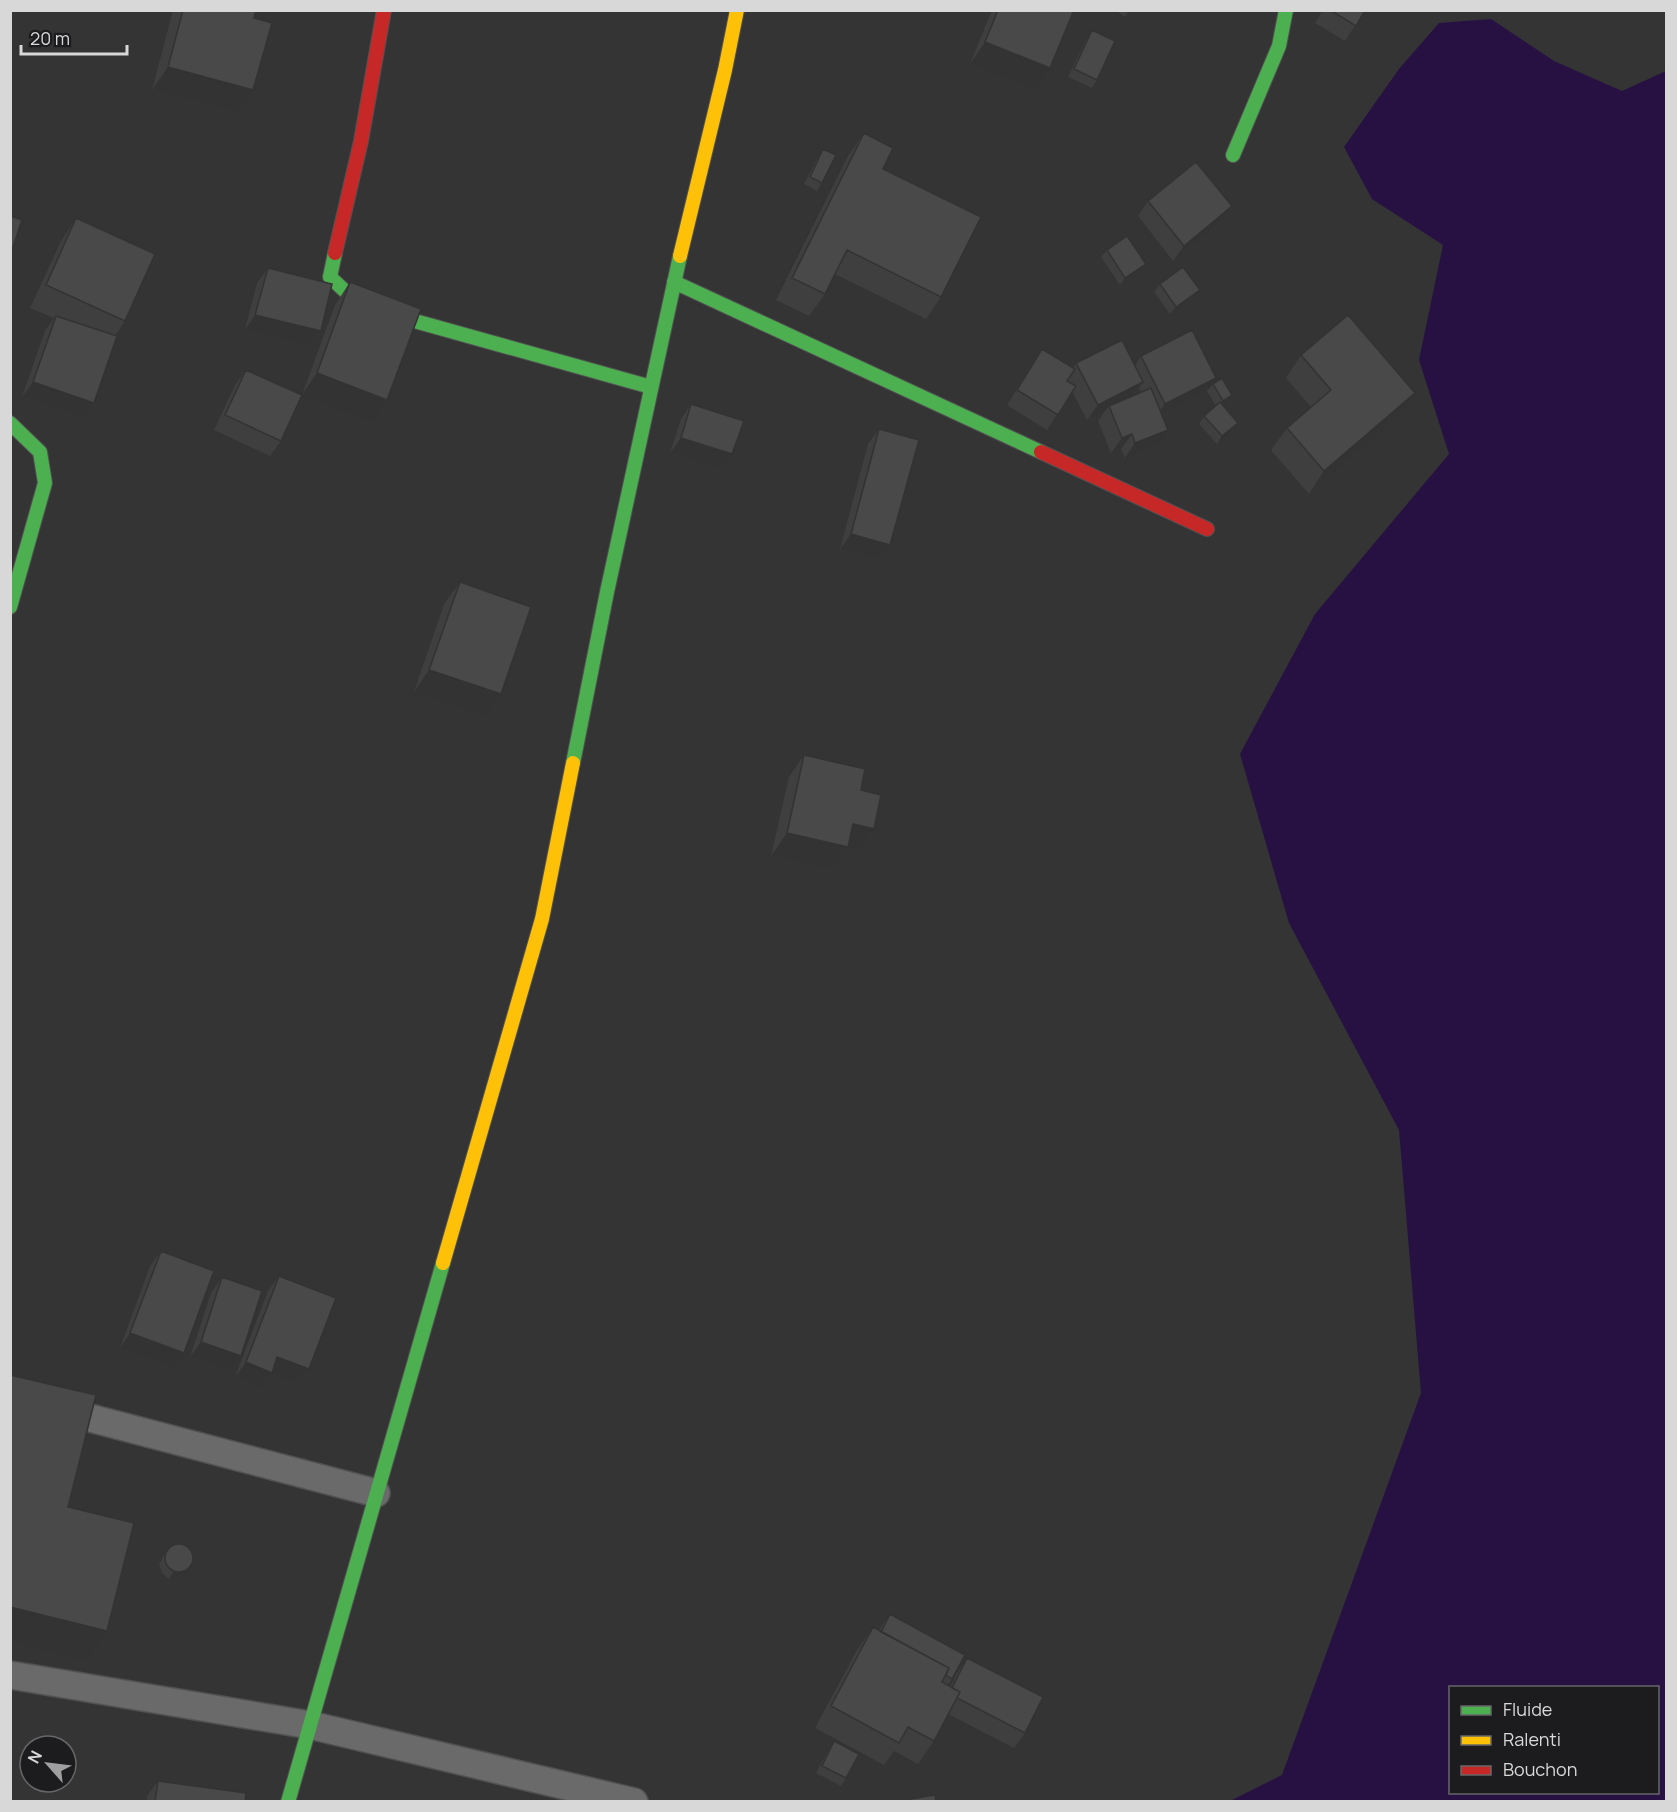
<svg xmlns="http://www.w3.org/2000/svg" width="1677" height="1812" viewBox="0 0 1677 1812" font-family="Manrope,sans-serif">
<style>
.water{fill:#261142;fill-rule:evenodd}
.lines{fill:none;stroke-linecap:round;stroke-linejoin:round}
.street-casing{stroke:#515152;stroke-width:30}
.fast-casing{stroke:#515152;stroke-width:16}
.slow-casing{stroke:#515152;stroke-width:16}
.jam-casing{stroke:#515152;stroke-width:16}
.street{stroke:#6a6a6b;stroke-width:27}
.fast{stroke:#4caf50;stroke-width:14}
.slow{stroke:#ffc107;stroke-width:14}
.jam{stroke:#c62828;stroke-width:14}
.wall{fill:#3f3f40;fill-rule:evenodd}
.shaded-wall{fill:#333334}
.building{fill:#49494a;stroke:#333334;stroke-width:1.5}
</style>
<rect width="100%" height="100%" fill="#343435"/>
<path class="water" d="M 1491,19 L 1554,61 L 1622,91 L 1666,71 L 1666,1801 L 1230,1801 L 1282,1775 L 1421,1393 L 1399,1130 L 1289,923 L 1240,754 L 1315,614 L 1449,454 L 1419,360 L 1443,245 L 1372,199 L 1344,147 L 1399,69 L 1439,23 ZM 1450,1688 L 1658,1688 L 1658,1792 L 1450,1792 Z"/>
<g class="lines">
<g class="street-casing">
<path id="street" d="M 10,1397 L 376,1493
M 10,1675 L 310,1725 L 634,1802"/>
</g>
<g class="fast-casing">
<path id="fast" d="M 1233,155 L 1279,46 L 1286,10
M 335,253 L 330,277 L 361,306 L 651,387
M 674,282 L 1041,452
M 10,423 L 40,452 L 45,483 L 10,607
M 573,763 L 607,592 L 680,256
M 288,1802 L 443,1263"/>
</g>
<g class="slow-casing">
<path id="slow" d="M 680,256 L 725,70 L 737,10
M 443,1263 L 542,919 L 573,763"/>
</g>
<g class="jam-casing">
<path id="jam" d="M 335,253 L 361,141 L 384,10
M 1041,452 L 1207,529"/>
</g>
<use href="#street" class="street"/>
<use href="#fast" class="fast"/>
<use href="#slow" class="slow"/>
<use href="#jam" class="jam"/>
</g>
<path class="wall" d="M 173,10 L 256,10 L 254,18 L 253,90 L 238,112 L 152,90 Z
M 992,10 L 1074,10 L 1034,90 L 970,64 Z
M 1115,10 L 1129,10 L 1125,17 Z
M 1323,10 L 1365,10 L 1345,41 L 1315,23 Z
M 1092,30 L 1097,80 L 1092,88 L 1068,77 L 1087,38 Z
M 864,133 L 883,169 L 941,297 L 926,319 L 835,274 L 825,294 L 809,316 L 776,300 L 848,156 Z
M 823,149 L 822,183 L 817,191 L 804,184 L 818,157 Z
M 1148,201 L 1232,206 L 1222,221 L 1173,261 L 1138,216 Z
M 76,218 L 125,321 L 115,336 L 94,403 L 84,418 L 22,397 L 45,331 L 54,318 L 30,308 L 61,241 Z
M 1107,250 L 1140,271 L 1120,285 L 1101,257 Z
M 268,268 L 321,331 L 310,346 L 245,330 L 257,283 Z
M 350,282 L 372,422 L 301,396 L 281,441 L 270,456 L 214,430 L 235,385 L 246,370 L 302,395 L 335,305 Z
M 1160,284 L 1200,290 L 1194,297 L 1170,314 L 1154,292 Z
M 1042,349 L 1073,368 L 1076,363 L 1135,366 L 1141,356 L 1205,393 L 1162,415 L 1157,445 L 1125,458 L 1121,449 L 1111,453 L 1098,421 L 1105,411 L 1087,420 L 1072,391 L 1047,430 L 1007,405 L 1032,364 ZM 1139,388 L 1141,393 L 1133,396 Z
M 1301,355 L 1415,393 L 1400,415 L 1309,494 L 1271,450 L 1287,428 L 1311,407 L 1286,378 Z
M 1213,384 L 1232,395 L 1227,402 L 1223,405 L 1238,423 L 1233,431 L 1217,444 L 1199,424 L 1204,416 L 1216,406 L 1207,391 Z
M 691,404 L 732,454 L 722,470 L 670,453 L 681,419 Z
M 879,429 L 890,545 L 880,560 L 840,549 L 868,444 Z
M 460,582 L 501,694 L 485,717 L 414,692 L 444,604 Z
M 804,755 L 861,790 L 874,829 L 858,851 L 847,849 L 832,869 L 771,856 L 789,777 Z
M 161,1251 L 184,1353 L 173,1368 L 120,1348 L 150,1266 Z
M 279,1276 L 309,1369 L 298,1384 L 271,1374 L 261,1388 L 235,1377 L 268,1291 Z
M 222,1277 L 231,1371 L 190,1357 L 211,1293 Z
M 168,1549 L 185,1574 L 178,1579 L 169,1579 L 162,1573 L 159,1565 L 163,1557 Z
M 890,1614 L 952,1679 L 948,1685 L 950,1687 L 957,1673 L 967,1658 L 1025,1733 L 1014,1748 L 948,1714 L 934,1741 L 918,1764 L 894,1751 L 884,1765 L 815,1728 L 857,1650 L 873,1627 L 879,1630 Z
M 834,1741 L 846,1778 L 841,1786 L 816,1773 L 829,1749 Z
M 158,1781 L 245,1802 L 147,1802 L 147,1796 Z"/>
<path class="shaded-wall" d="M 985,42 L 1050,68 L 1034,90 L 970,64 Z
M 168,67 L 253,90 L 238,112 L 152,90 Z
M 1232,206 L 1222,221 L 1173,261 L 1184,246 Z
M 1146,264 L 1140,271 L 1120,285 L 1125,278 Z
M 1200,290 L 1194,297 L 1170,314 L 1176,307 Z
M 255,315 L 321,331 L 310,346 L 245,330 Z
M 317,373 L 387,400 L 372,422 L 301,396 Z
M 1216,378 L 1205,393 L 1154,419 L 1165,404 Z
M 33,382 L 94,403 L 84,418 L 22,397 Z
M 1143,382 L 1132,397 L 1109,406 L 1105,411 L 1087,420 L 1098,405 Z
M 1415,393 L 1400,415 L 1309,494 L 1324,471 Z
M 1232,395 L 1227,402 L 1218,408 L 1223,401 Z
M 1238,423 L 1233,431 L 1217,444 L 1222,436 Z
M 1168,430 L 1157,445 L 1125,458 L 1135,443 Z
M 1132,434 L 1121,449 L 1111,453 L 1122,438 Z
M 681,438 L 732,454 L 722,470 L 670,453 Z
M 851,534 L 890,545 L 880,560 L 840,549 Z
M 429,670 L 501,694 L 485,717 L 414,692 Z
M 853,824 L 874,829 L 858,851 L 847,849 L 832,869 L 771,856 L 787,833 Z
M 130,1333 L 184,1353 L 173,1368 L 120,1348 Z
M 201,1342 L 241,1356 L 231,1371 L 190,1357 Z
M 277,1357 L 309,1369 L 298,1384 L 271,1374 L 261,1388 L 235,1377 L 246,1362 Z
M 190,1566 L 185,1574 L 178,1579 L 169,1579 L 174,1571 Z
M 10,1607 L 107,1631 L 87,1660 L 10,1641 Z"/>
<path class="building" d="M 183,10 L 256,10 L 254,18 L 272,23 L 253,90 L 168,67 Z
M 998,10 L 1074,10 L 1050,68 L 985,42 Z
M 1330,10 L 1365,10 L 1356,26 Z
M 1092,30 L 1115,41 L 1097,80 L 1074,69 Z
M 864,133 L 893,148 L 883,169 L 981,217 L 941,297 L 847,250 L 825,294 L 792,278 Z
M 823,149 L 836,155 L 822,183 L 810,177 Z
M 1196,162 L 1232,206 L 1184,246 L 1148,201 Z
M 10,216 L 22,220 L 10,256 Z
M 76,218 L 155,254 L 125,321 L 46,285 Z
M 1127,236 L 1146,264 L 1125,278 L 1107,250 Z
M 1183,267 L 1200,290 L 1176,307 L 1160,284 Z
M 268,268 L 332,284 L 321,331 L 255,315 Z
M 350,282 L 421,309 L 387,400 L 317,373 Z
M 1348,315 L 1415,393 L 1324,471 L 1287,428 L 1331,390 L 1301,355 Z
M 56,316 L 117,336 L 94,403 L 33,382 Z
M 1192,330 L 1216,378 L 1165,404 L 1141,356 Z
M 1122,340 L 1143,382 L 1098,405 L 1076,363 Z
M 1042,349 L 1075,369 L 1067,381 L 1076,386 L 1058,415 L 1017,390 Z
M 246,370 L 302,395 L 281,441 L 225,415 Z
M 1222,378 L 1232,395 L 1223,401 L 1213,384 Z
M 1151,388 L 1168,430 L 1135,443 L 1132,434 L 1122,438 L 1109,406 Z
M 1220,402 L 1238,423 L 1222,436 L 1204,416 Z
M 691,404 L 744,421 L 732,454 L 681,438 Z
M 879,429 L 919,440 L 890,545 L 851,534 Z
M 460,582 L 531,607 L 501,694 L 429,670 Z
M 804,755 L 865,769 L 861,790 L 881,795 L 874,829 L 853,824 L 848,847 L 787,833 Z
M 161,1251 L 214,1271 L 184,1353 L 130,1333 Z
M 279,1276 L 336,1298 L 309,1369 L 277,1357 L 272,1373 L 246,1362 Z
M 222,1277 L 262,1291 L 241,1356 L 201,1342 Z
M 10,1375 L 96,1395 L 68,1507 L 134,1523 L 107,1631 L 10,1607 Z
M165 1558a14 14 0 1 1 28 0a14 14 0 1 1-28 0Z
M 890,1614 L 965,1655 L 952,1679 L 946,1675 L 949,1668 L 881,1632 Z
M 873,1627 L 949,1668 L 942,1682 L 960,1692 L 934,1741 L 908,1727 L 899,1743 L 831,1706 Z
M 967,1658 L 1043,1697 L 1025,1733 L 957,1698 L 960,1692 L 952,1688 Z
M 834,1741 L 859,1754 L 846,1778 L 822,1766 Z
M 158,1781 L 246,1793 L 245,1802 L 155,1802 Z
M 935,1795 L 936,1802 L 893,1802 Z"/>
<rect width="1677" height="1812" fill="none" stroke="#d8d8d9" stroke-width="24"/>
<rect x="1449" y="1686" width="210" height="108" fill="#1c1b1d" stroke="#676768" stroke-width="1.5"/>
<rect x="1461" y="1706" width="30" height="9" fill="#4caf50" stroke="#676768" stroke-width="1.5"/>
<text x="1503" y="1716" font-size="18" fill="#d8d8d9">Fluide</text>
<rect x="1461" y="1736" width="30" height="9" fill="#ffc107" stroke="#676768" stroke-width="1.5"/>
<text x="1503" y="1746" font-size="18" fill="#d8d8d9">Ralenti</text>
<rect x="1461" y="1766" width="30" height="9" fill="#c62828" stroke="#676768" stroke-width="1.5"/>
<text x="1503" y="1776" font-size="18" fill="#d8d8d9">Bouchon</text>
<g transform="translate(48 1764) rotate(298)"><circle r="28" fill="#1c1b1d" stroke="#676768" stroke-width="1.5"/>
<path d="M0-4.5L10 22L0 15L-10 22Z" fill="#9f9fa0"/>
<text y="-9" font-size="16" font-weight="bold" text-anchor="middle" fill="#d8d8d9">N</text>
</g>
<path d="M21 45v9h106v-9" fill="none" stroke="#d8d8d9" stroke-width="3"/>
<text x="30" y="45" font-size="18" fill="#d8d8d9" stroke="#1c1b1d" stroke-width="4.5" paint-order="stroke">20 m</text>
</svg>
